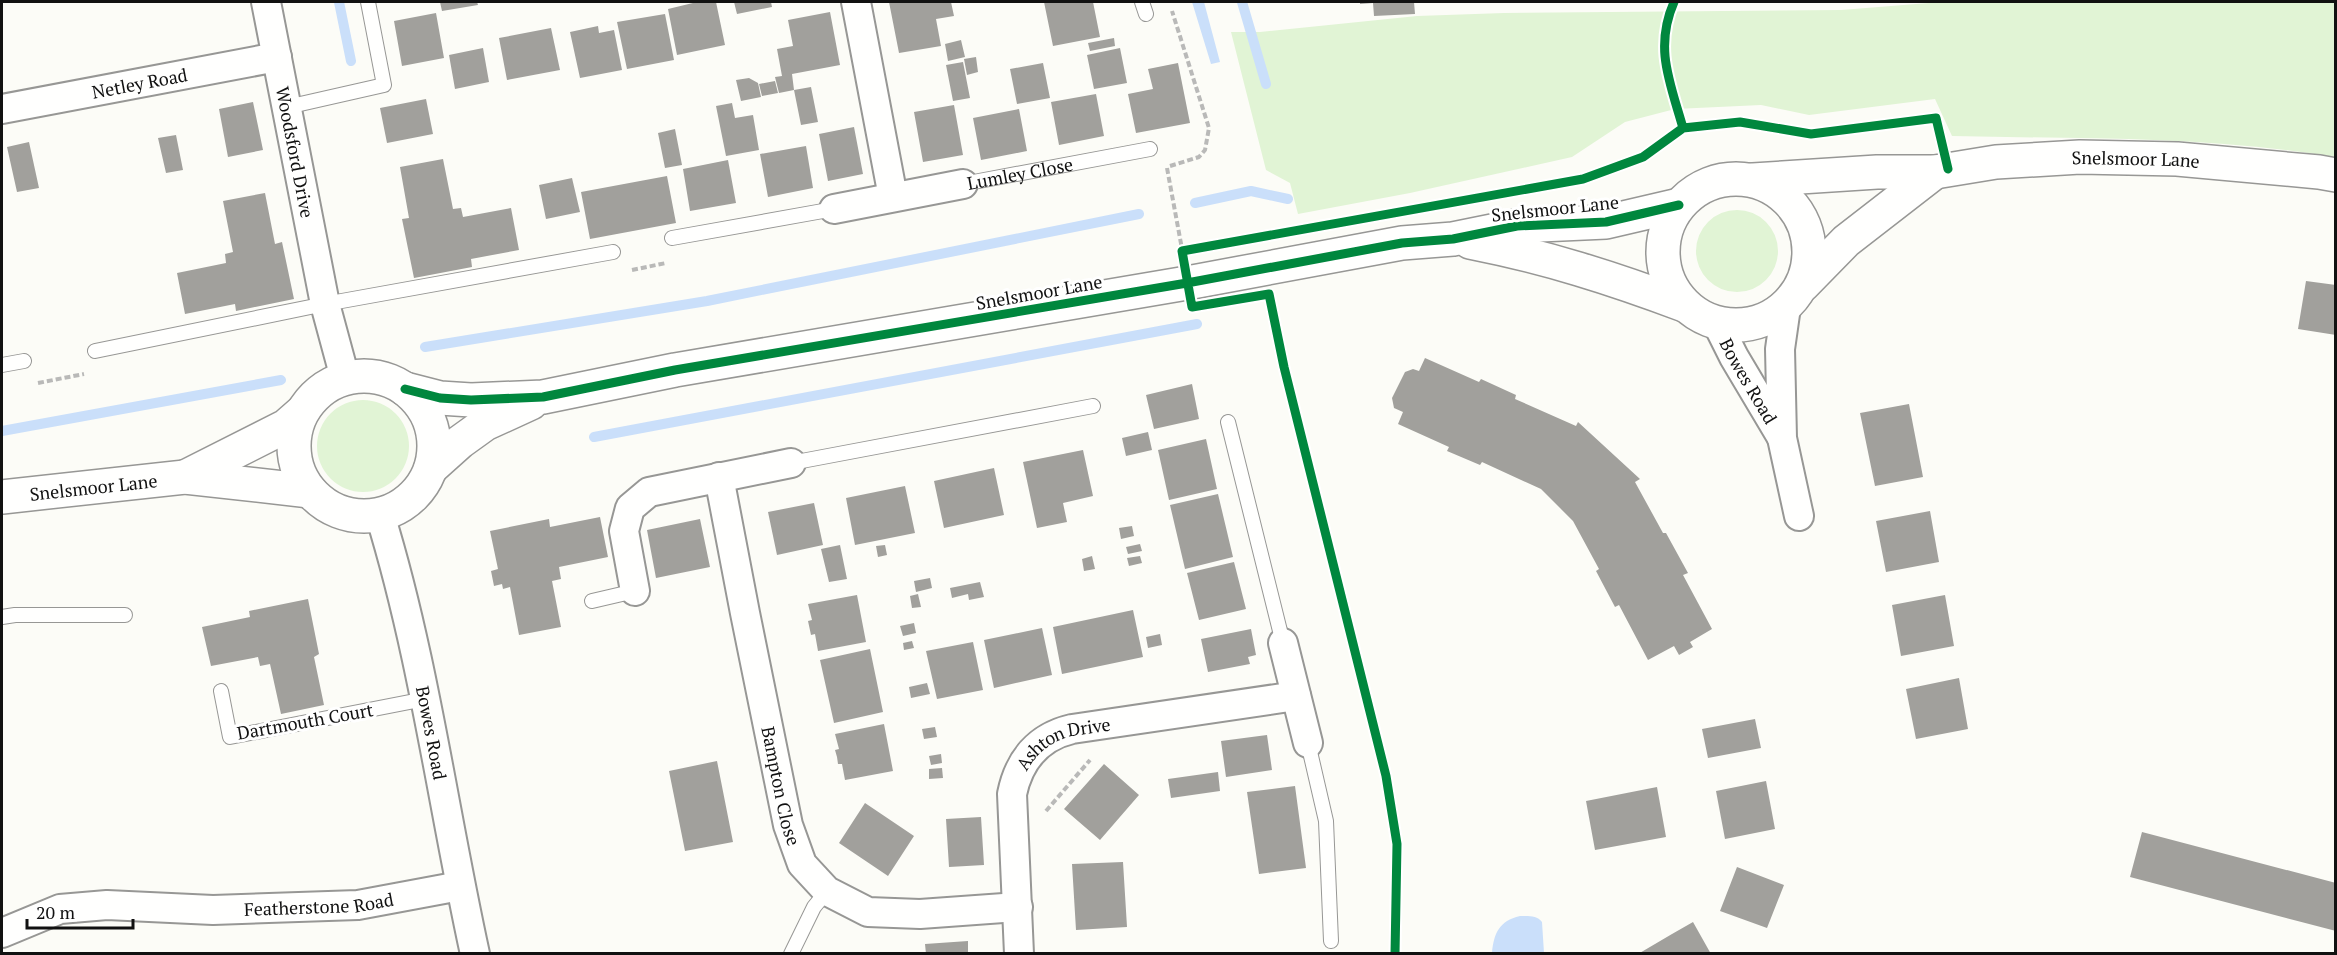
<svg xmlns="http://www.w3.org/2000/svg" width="2337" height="955" viewBox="0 0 2337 955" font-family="'PT Serif',serif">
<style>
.green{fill:#e1f4d5}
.water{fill:#cadffa}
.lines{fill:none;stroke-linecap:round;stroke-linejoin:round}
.stream{stroke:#cadffa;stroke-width:10}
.building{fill:#a1a09c}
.service-casing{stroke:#979795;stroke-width:16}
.minor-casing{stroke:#979795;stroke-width:32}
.tertiary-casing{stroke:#979795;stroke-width:36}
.path{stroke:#b9b9b8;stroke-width:4;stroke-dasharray:6 3;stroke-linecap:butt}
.service{stroke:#fffffe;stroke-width:14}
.minor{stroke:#fffffe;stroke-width:28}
.tertiary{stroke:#fffffe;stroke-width:33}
.cycleway-casing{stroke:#fff;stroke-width:13}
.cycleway{stroke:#00873e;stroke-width:9}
.labels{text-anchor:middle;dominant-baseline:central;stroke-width:6;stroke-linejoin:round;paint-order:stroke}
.street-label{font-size:18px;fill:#111;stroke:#fff}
</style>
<rect width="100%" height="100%" fill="#fcfcf7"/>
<path class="green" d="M 1941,2 L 2335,2 L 2335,157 C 2209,136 2079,139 1952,136 L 1935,99 L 1809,115 L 1761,105 L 1675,109 L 1625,122 L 1572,157 L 1410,193 L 1298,214 L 1290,183 L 1266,170 L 1231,32 L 1260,32 L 1417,16 L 1504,13 L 1841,10 Z
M1696 251a41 41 0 1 1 82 0a41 41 0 1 1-82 0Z
M317 446a46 46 0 1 1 92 0a46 46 0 1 1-92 0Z"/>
<path class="water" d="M 1192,2 L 1204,2 L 1220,62 L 1211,64 Z
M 1520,916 C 1528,916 1537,915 1542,922 L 1544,953 L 1492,953 C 1494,933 1499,921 1520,916 Z"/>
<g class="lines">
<path class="stream" d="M 339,2 L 351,61
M 1242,2 L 1266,84
M 1195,203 L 1251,191 L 1288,199
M 425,347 L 707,301 L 1139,214
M 2,431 L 281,380
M 594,437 L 1197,324"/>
</g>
<path class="building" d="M 440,2 L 477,2 L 478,5 L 442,11 Z
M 697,2 L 716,2 L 725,45 L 677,55 L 668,9 Z
M 734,2 L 771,2 L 772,7 L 737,14 Z
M 889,2 L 951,2 L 954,16 L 936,19 L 941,46 L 899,53 Z
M 1044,2 L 1093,2 L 1100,37 L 1053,46 Z
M 1360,2 L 1414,2 L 1415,14 L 1374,16 L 1373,3 L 1360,4 Z
M 830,12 L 840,65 L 792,74 L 794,90 L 779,93 L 775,77 L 782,76 L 777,49 L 793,46 L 788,20 Z
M 436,13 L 444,58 L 402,66 L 394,21 Z
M 665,14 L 674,60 L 627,69 L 617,22 Z
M 598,26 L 599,33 L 614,30 L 622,70 L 580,78 L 570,32 Z
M 551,28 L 560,70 L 507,80 L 499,38 Z
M 1114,38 L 1115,46 L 1090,51 L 1088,43 Z
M 961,40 L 965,57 L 948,61 L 945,44 Z
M 483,48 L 489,82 L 455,89 L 449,55 Z
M 1120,48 L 1127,83 L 1094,89 L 1087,55 Z
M 976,57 L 978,72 L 967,75 L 964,59 Z
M 963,62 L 970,98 L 953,101 L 946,65 Z
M 1043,63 L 1050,98 L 1017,104 L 1010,69 Z
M 1178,63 L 1190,123 L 1136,133 L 1128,94 L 1153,89 L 1148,69 Z
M 749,78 L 758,83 L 761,97 L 741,101 L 736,80 Z
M 775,81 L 778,93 L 762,96 L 759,84 Z
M 811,87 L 818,122 L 801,125 L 794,90 Z
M 1096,94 L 1104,136 L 1059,145 L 1051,102 Z
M 426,99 L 433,134 L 387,143 L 380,108 Z
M 253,102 L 263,150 L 228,157 L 219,109 Z
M 732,103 L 735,118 L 753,115 L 759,150 L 726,156 L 716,106 Z
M 954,105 L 963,155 L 923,162 L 914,112 Z
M 1019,109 L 1027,151 L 981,160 L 973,118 Z
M 854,127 L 863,174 L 828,181 L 819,134 Z
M 675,129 L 682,165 L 665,168 L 658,133 Z
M 176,135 L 183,170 L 166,173 L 158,138 Z
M 29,142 L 39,188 L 17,192 L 7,147 Z
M 806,146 L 813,188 L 768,197 L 760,154 Z
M 443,159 L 453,209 L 461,208 L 463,217 L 511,208 L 519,250 L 471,259 L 472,267 L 414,278 L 402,219 L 409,218 L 400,167 Z
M 728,160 L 736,203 L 690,211 L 683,169 Z
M 667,176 L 676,223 L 590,239 L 581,192 Z
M 572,178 L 580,212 L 546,219 L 539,185 Z
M 265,193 L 275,244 L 282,242 L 294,299 L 236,311 L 235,304 L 185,314 L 177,273 L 226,263 L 225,254 L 233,252 L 223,201 Z
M 2306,281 L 2336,285 L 2336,335 L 2298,329 Z
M 1425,358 L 1479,382 L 1481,379 L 1516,395 L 1515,399 L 1576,426 L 1578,422 L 1640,479 L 1635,482 L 1663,533 L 1666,533 L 1688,573 L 1683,575 L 1712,629 L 1690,642 L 1693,647 L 1679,655 L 1674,646 L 1648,660 L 1619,605 L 1615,607 L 1596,571 L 1599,569 L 1573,521 L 1541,489 L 1482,462 L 1480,465 L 1447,451 L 1449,447 L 1398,424 L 1403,412 L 1394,408 L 1392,398 L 1405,372 L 1413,369 L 1419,371 Z
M 1192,384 L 1199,419 L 1154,429 L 1146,395 Z
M 1909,404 L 1923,477 L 1875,486 L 1860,413 Z
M 1148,432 L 1152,450 L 1126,456 L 1122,438 Z
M 1206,439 L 1217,489 L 1169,500 L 1158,450 Z
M 1083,450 L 1093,496 L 1063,503 L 1067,522 L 1037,528 L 1023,462 Z
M 994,468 L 1004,515 L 944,528 L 934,481 Z
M 905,486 L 915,533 L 855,545 L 846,498 Z
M 1218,494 L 1233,557 L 1185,569 L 1170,505 Z
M 814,503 L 823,545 L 777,555 L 768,512 Z
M 1930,511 L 1939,562 L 1886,572 L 1876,521 Z
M 600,517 L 608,557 L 559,567 L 561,579 L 552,581 L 561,627 L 519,635 L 510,587 L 503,589 L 502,584 L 494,586 L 491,571 L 498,569 L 490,531 L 549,519 L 550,527 Z
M 700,519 L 710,567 L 656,578 L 647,530 Z
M 1132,526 L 1134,536 L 1121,539 L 1119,528 Z
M 1140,544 L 1142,551 L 1128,554 L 1126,547 Z
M 840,545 L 847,579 L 829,582 L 821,549 Z
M 885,545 L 887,555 L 878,557 L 876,546 Z
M 1092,556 L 1095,569 L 1084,571 L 1082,559 Z
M 1140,556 L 1142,563 L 1129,566 L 1127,558 Z
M 1234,562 L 1246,609 L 1199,620 L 1187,573 Z
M 930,578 L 932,588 L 916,592 L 914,581 Z
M 980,582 L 984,597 L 969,600 L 968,594 L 952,598 L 950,588 Z
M 918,594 L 921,607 L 912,608 L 910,596 Z
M 857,595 L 866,642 L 818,651 L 815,634 L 811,635 L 808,621 L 812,620 L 808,604 Z
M 1945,595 L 1954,646 L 1901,656 L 1892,605 Z
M 308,599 L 319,654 L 314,657 L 324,705 L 281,714 L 270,664 L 260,666 L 258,657 L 211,666 L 202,627 L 250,617 L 249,611 Z
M 1133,610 L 1143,657 L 1062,674 L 1053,627 Z
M 914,623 L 916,633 L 903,636 L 900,626 Z
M 1042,628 L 1052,675 L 994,688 L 984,640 Z
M 1251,629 L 1256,655 L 1248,657 L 1250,664 L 1208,672 L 1201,639 Z
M 1160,634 L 1162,645 L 1148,648 L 1146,637 Z
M 912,641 L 914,648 L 904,650 L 903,643 Z
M 973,642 L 983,690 L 937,699 L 926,651 Z
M 870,649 L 883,712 L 834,723 L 820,660 Z
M 1959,678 L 1968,729 L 1916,739 L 1906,689 Z
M 927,683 L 930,694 L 911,698 L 909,687 Z
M 1755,719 L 1761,748 L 1708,758 L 1702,729 Z
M 884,724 L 893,771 L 845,780 L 842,764 L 838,764 L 837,757 L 835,750 L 839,749 L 835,734 Z
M 935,727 L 937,737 L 924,739 L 922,729 Z
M 1267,735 L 1272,770 L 1226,777 L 1221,741 Z
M 941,754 L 942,763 L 931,765 L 929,756 Z
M 717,761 L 733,842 L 685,851 L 669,771 Z
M 1104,764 L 1139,795 L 1100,840 L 1064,809 Z
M 942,768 L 943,778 L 929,779 L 929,769 Z
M 1218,772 L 1220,791 L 1171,798 L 1168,779 Z
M 1766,781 L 1775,829 L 1725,839 L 1716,791 Z
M 1295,786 L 1306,868 L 1259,874 L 1247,792 Z
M 1657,787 L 1666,837 L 1595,850 L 1586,801 Z
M 865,803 L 914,836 L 888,876 L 839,843 Z
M 981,817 L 984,865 L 949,867 L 946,819 Z
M 2142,832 L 2336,883 L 2336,931 L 2130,877 Z
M 1123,862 L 1127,927 L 1076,930 L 1072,864 Z
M 1737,867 L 1784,885 L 1767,928 L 1720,911 Z
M 1693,922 L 1711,954 L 1638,954 L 1672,934 Z
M 968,941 L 968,954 L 926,954 L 925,944 Z"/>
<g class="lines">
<g class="service-casing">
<g id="service">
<path d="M 1142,2 L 1146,14"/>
<path d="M 287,107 L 384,85 L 368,2"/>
<path id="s1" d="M 963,184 L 1150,149"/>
<path d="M 672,238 L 834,209"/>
<path d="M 95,351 L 325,304 L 613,252"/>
<path d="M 2,365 L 24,361"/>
<path d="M 1228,422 L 1283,643"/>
<path d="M 791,463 L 1093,406"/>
<path d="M 592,601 L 635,591"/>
<path d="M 2,617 L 15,615 L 125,615"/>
<path d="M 221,691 L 230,737 L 425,699"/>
<path d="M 1308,743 L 1326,821 L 1331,941"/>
<path d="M 791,954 L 814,907 L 827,891"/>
</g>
</g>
<g class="minor-casing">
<g id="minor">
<path id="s2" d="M 266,2 L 325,304 L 345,378"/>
<path d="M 856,2 L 893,197"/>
<path id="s3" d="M 2,109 L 277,57"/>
<path d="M 834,209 L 963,184"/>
<path d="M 1786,307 L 1780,349 L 1782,438 L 1799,516"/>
<path id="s4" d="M 1717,323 L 1734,357 L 1781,436"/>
<path id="s5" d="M 719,477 L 745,613 L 788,825 L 802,864 L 827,891 L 868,912 L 920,914 L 1018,907"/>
<path id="s6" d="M 380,515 C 424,658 443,808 475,954"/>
<path d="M 635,591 L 624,531 L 630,508 L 649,492 L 791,463"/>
<path d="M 1283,643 L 1308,743"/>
<path id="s7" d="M 2,933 L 60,909 L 107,905 L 213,910 L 358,905 L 460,886"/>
<path id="s8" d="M 1019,954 L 1012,794 C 1019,760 1038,737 1072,729 L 1296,696"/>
</g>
</g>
<g class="tertiary-casing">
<g id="tertiary">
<circle cx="1736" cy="252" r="73"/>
<path id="s9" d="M 1753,180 L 1877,172 L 1935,172 L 1996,162 L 2080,157 L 2177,159 L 2319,172 L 2336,175"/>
<path d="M 1470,242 C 1546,257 1612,278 1684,305"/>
<path d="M 1803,285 L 1846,241 L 1935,172"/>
<circle cx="364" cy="446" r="70"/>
<path d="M 405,389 L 440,398 L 471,400 L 543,397 L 675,370 L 1187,283 L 1402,243 L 1453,239 L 1517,226 L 1606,222 L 1679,205"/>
<path d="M 431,468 L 460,442 L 485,424 L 531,403"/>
<path d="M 185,477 L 286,426 L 302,412"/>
<path id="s10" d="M 2,497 L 185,477 L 310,491"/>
</g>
</g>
<path class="path" d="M 1170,166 L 1199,157 L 1205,150 L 1209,128 L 1172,11
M 1167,168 L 1182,249
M 632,270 L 666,263
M 38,383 L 84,374
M 1046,811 L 1090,760"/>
<use href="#service" class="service"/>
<use href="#minor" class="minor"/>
<use href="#tertiary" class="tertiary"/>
<g class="cycleway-casing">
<path id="cycleway" d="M 1674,2 C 1654,48 1670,82 1683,128
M 405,389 L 440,398 L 471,400 L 543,397 L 675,370 L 1187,283 L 1402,243 L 1453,239 L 1517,226 L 1606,222 L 1679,205
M 1395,954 L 1397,844 L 1386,776 L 1284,367 L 1269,294 L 1192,307 L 1182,251 L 1583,179 L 1643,157 L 1683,128 L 1740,122 L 1811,134 L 1936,118 L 1948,169"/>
</g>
<use href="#cycleway" class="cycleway"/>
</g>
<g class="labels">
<g class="street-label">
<text stroke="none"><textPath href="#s3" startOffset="140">Netley Road</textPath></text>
<text stroke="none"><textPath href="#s2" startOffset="153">Woodsford Drive</textPath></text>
<text stroke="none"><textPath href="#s9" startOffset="384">Snelsmoor Lane</textPath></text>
<text stroke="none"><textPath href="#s1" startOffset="58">Lumley Close</textPath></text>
<text transform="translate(1555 208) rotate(-6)">Snelsmoor Lane</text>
<text transform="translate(1039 292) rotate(-10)">Snelsmoor Lane</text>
<text stroke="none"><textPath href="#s4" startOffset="66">Bowes Road</textPath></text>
<text stroke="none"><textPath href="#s10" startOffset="92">Snelsmoor Lane</textPath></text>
<text transform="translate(305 721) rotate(-10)">Dartmouth Court</text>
<text stroke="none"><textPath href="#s6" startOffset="224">Bowes Road</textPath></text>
<text stroke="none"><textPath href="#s8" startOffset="240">Ashton Drive</textPath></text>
<text stroke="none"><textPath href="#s5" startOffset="315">Bampton Close</textPath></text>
<text stroke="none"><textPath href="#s7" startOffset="322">Featherstone Road</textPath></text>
</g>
</g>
<rect width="2337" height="955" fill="none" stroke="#111111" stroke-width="6"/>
<path d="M27 919v9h106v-9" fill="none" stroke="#111111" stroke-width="3"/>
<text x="36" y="919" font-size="18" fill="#111111" stroke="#ffffff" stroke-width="4.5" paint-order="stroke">20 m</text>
</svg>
